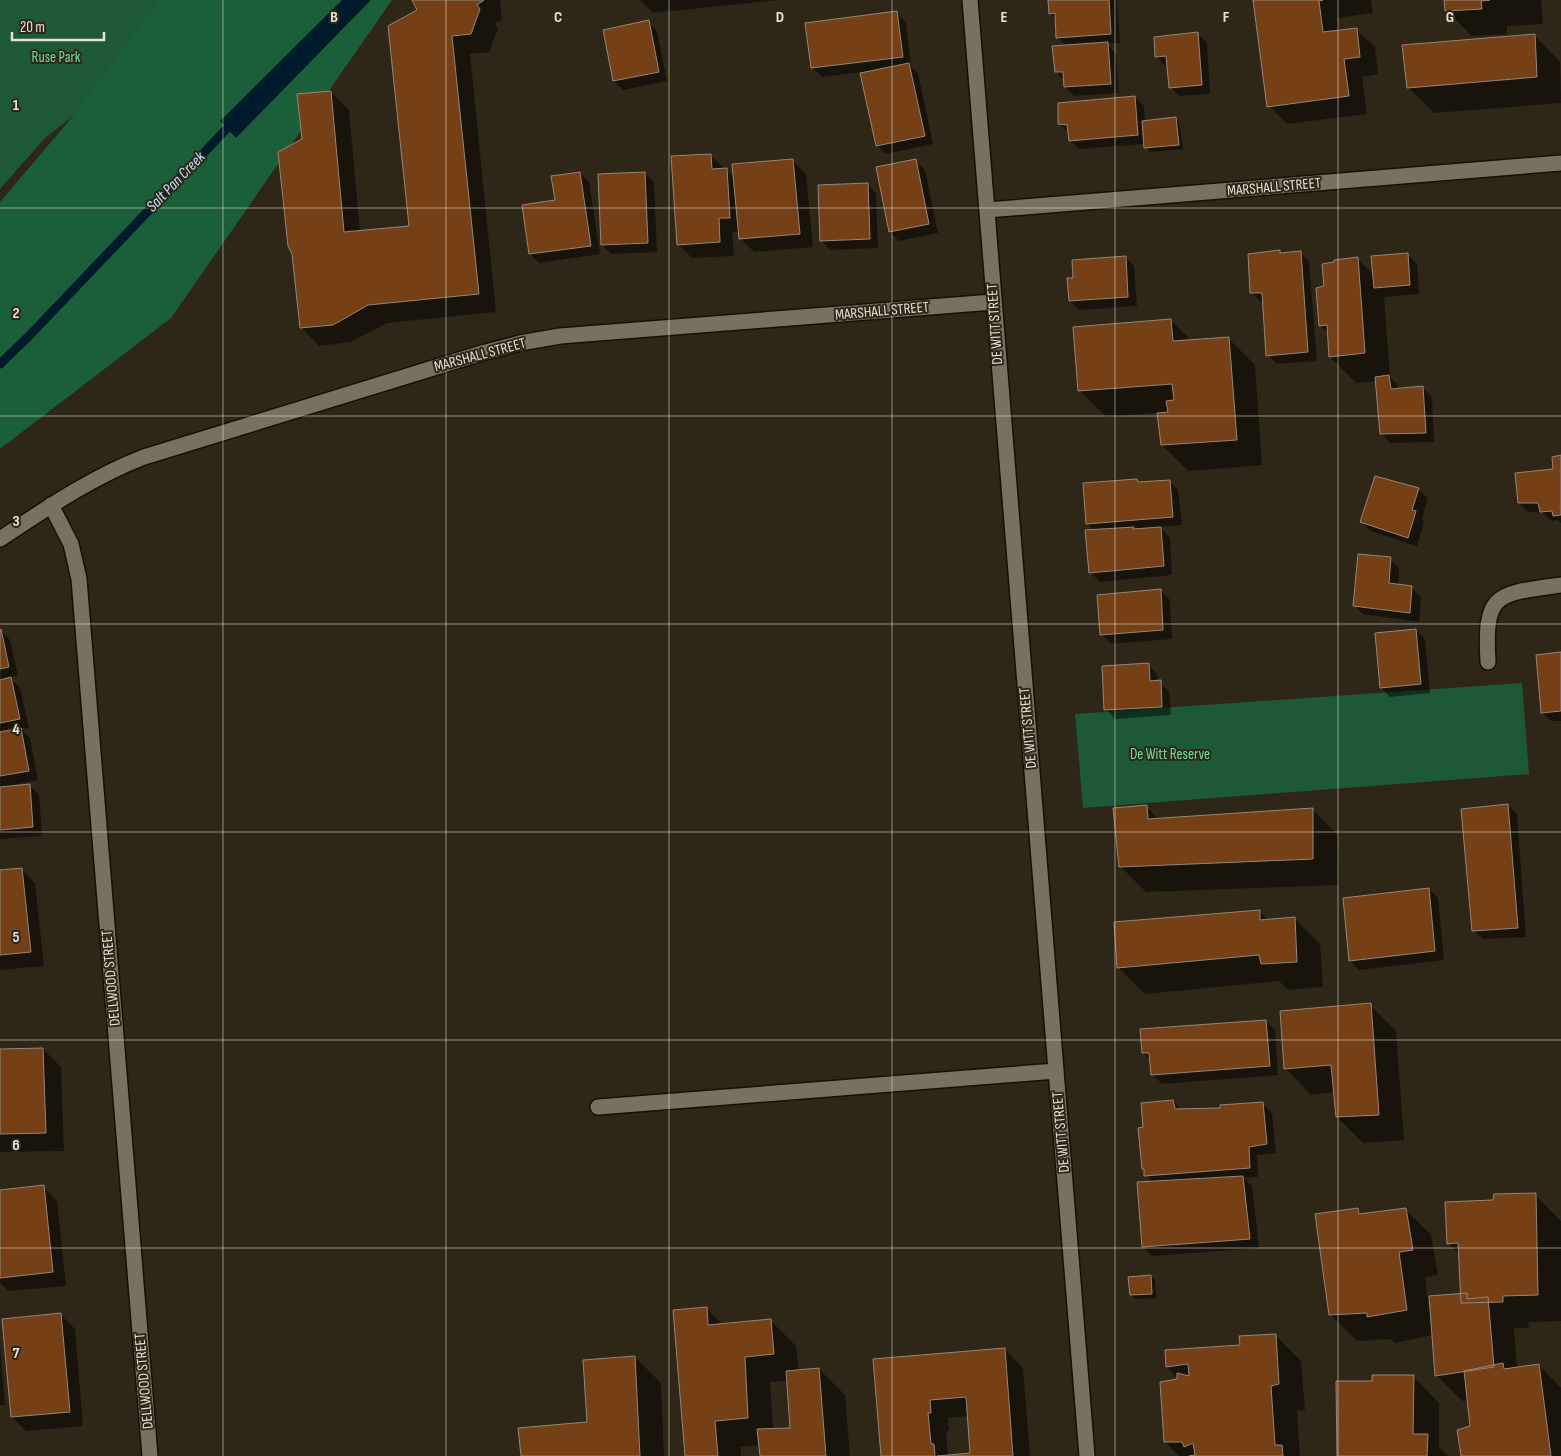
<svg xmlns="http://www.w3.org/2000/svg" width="1561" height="1456" viewBox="0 0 1561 1456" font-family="'Sofia Sans Condensed',sans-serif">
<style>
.green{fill:#1d5837}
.forest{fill:#1a5f39}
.water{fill:#001b2b}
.shadow{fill:#0007;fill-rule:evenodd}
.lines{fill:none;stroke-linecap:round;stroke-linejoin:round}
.stream{stroke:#001b2b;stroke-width:9}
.building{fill:#754015;stroke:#96857a}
.minor-casing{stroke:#161003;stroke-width:18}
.minor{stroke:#797160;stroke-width:15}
.grid{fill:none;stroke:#e5e1d8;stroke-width:1;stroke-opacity:0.55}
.labels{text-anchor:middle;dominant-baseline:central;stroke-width:4;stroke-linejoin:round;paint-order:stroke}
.park-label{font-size:15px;fill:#6de19b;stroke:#2e2718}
.street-label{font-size:15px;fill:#e5e1d8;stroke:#2e2718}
.water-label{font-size:16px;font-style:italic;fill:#b9e2fe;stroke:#2e2718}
.grid-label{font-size:16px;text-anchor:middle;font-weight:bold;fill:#e5e1d8;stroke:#2e2718;stroke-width:4;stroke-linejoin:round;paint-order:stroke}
</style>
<rect width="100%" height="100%" fill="#2e2718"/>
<path class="green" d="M 0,0 L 221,0 L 45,138 L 0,189 Z
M 1522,683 L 1529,774 L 1083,808 L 1075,714 Z"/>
<path class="forest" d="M 160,0 L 392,0 L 171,318 L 0,449 L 0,202 L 74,115 Z"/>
<path class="water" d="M 342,0 L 371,0 L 236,138 L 220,121 Z"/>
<path class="shadow" d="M 413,0 L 500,0 L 502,20 L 495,23 L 498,29 L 489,52 L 470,54 L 496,312 L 387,323 L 351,342 L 319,346 L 301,327 L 303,140 L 331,92 L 349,110 L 360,232 L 410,227 L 419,11 Z
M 640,0 L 779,0 L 653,13 Z
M 1050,0 L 1117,0 L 1120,43 L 1107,44 L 1116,53 L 1119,93 L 1074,96 L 1065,87 L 1065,80 L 1056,72 L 1066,46 L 1058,38 L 1057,20 L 1051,14 Z
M 1255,0 L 1371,0 L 1373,13 L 1337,18 L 1339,31 L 1356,29 L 1375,47 L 1378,74 L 1362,77 L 1367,114 L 1287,124 L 1269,106 Z
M 1446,0 L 1541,0 L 1543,24 L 1507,26 L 1507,34 L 1472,36 L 1446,10 Z
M 896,13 L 906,22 L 911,67 L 918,73 L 933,144 L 886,154 L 877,145 L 861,72 L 822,77 L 813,68 L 807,24 Z
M 648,22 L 657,31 L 667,81 L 623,90 L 614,81 Z
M 1197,33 L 1207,43 L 1210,94 L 1179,96 L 1170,87 L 1168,65 L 1165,66 L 1156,56 Z
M 1534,35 L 1560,62 L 1561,103 L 1434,113 L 1408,87 Z
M 1134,97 L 1144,106 L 1145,122 L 1175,118 L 1179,122 L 1183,149 L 1150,152 L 1145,144 L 1079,149 L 1070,140 L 1069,133 L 1059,123 Z
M 710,155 L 735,178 L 792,160 L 806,174 L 813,247 L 754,252 L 740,238 L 740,231 L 732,232 L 734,256 L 692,258 L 678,244 Z
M 916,161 L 925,170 L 938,233 L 899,241 L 890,232 Z
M 580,173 L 589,182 L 600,254 L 539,263 L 530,254 L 523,206 L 556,201 Z
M 645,173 L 654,182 L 657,252 L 611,254 L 602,245 Z
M 867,184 L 876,193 L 878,248 L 830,250 L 821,240 Z
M 1279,251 L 1282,254 L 1300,252 L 1309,261 L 1317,361 L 1277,364 L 1268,355 L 1264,302 L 1261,302 L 1252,293 Z
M 1408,255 L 1417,264 L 1419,294 L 1384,297 L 1390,377 L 1398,385 L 1398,390 L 1423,388 L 1432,397 L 1434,442 L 1391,443 L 1381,434 L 1377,381 L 1356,383 L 1330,357 L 1328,333 L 1321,326 L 1326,287 L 1357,259 L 1374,275 Z
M 1125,257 L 1134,266 L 1137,306 L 1079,310 L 1070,301 Z
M 1170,320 L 1192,341 L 1229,339 L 1255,365 L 1262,465 L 1188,471 L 1162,445 L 1158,413 L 1106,417 L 1080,391 Z
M 1561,457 L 1561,523 L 1558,520 L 1551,521 L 1542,512 L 1528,512 L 1519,503 L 1554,470 Z
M 1169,481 L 1178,490 L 1182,525 L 1160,527 L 1170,538 L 1172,575 L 1100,582 L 1091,573 L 1095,531 L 1087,523 Z
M 1418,489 L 1428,498 L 1422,519 L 1424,522 L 1417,546 L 1370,531 L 1361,521 Z
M 1390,559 L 1399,568 L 1398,586 L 1412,588 L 1421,597 L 1419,622 L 1363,614 L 1354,605 Z
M 1161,591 L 1170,600 L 1172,639 L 1111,644 L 1102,634 Z
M 1416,630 L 1425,639 L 1430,693 L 1390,697 L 1381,687 Z
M 1,631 L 10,640 L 18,676 L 9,677 L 20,688 L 29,728 L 21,729 L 30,738 L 38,780 L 7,786 L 7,788 L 30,786 L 39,795 L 42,836 L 0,839 Z
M 1561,654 L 1561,721 L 1551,721 L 1542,712 Z
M 1148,664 L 1157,674 L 1158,682 L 1169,691 L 1171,715 L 1115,719 L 1106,709 Z
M 1508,805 L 1517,814 L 1526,937 L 1483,939 L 1473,930 Z
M 1146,806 L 1159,820 L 1312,809 L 1338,835 L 1339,885 L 1146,892 L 1120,866 Z
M 21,869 L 35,883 L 44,966 L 0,970 L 0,871 Z
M 1429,889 L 1438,898 L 1444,960 L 1359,970 L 1350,961 Z
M 1259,911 L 1268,920 L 1294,918 L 1320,944 L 1323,987 L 1288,990 L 1279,981 L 1145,994 L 1119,968 Z
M 1370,1005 L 1396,1031 L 1404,1140 L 1363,1143 L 1337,1117 L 1335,1092 L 1311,1095 L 1285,1068 Z
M 1266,1021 L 1275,1030 L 1278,1075 L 1162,1084 L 1153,1075 L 1151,1061 L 1143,1053 Z
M 43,1049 L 61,1067 L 64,1151 L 0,1152 L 0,1050 Z
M 1173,1101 L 1182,1110 L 1222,1109 L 1263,1104 L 1272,1113 L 1276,1153 L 1257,1155 L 1258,1177 L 1244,1178 L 1252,1187 L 1259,1248 L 1152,1256 L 1143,1247 L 1152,1182 L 1143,1169 L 1144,1128 Z
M 43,1187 L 57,1201 L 66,1286 L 9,1291 L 0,1283 L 0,1191 Z
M 1535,1195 L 1561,1221 L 1561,1321 L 1528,1322 L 1529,1328 L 1514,1328 L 1517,1368 L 1539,1365 L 1561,1388 L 1561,1456 L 1463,1456 L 1471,1427 L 1468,1400 L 1462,1401 L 1436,1375 L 1433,1335 L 1395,1343 L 1391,1339 L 1357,1341 L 1331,1315 L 1358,1209 L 1363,1215 L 1405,1209 L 1431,1235 L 1438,1275 L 1425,1277 L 1429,1308 L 1462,1295 L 1460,1255 L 1448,1243 L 1494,1201 Z
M 1151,1276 L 1155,1280 L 1156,1298 L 1135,1299 L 1131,1294 Z
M 706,1308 L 723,1325 L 770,1320 L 796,1346 L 799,1371 L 819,1369 L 845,1395 L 850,1456 L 761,1456 L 760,1445 L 741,1447 L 741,1456 L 687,1456 ZM 788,1381 L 791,1429 L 773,1430 L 770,1382 Z
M 61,1315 L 75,1329 L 83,1426 L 26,1431 L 12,1417 Z
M 1275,1335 L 1301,1361 L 1305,1410 L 1297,1411 L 1300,1456 L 1179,1456 L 1165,1442 L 1179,1380 L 1167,1367 Z
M 0,1343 L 5,1405 L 0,1405 Z
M 1005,1349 L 1023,1368 L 1030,1456 L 954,1456 L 972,1455 L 969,1416 L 948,1418 L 949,1431 L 946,1431 L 948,1456 L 882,1456 L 875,1360 Z
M 635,1357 L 661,1383 L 664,1456 L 522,1456 L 589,1423 Z
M 1413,1376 L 1439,1403 L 1439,1447 L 1448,1456 L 1338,1456 Z"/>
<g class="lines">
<path class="stream" d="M 0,364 L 29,336 L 235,120"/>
</g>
<path class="building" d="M 412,0 L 484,0 L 477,5 L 480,9 L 471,34 L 452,36 L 479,294 L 368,305 L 333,325 L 300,328 L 292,254 L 288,246 L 278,152 L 302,139 L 297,94 L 331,91 L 344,232 L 409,226 L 388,26 L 417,10 Z
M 1048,0 L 1109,0 L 1111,34 L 1056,38 L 1055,13 L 1049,14 Z
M 1253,0 L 1323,0 L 1319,1 L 1323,32 L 1357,28 L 1360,57 L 1344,59 L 1349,96 L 1267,107 Z
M 1444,0 L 1490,0 L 1481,1 L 1482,9 L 1445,11 Z
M 897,11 L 903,57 L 811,68 L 805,23 Z
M 649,20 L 659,72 L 613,81 L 603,30 Z
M 1198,32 L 1202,85 L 1169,88 L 1166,56 L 1155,57 L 1154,37 Z
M 1535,34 L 1537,77 L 1407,88 L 1402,45 Z
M 1108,42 L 1111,84 L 1064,87 L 1063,72 L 1055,72 L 1052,46 Z
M 909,63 L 925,136 L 876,146 L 860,73 Z
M 1135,96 L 1138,135 L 1069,141 L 1067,125 L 1058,124 L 1058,103 Z
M 1176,117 L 1179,145 L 1144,148 L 1142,121 Z
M 711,154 L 712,169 L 727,168 L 730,218 L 719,218 L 720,242 L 677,245 L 671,156 Z
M 793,159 L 800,234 L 739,239 L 732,164 Z
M 916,159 L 929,224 L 889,232 L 876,167 Z
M 580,172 L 591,246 L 529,254 L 522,205 L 555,200 L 551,176 Z
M 645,172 L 648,243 L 601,245 L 598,174 Z
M 868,183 L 870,239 L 820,241 L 818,185 Z
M 1280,250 L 1280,253 L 1301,251 L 1308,352 L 1266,356 L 1262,293 L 1250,293 L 1248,254 Z
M 1408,253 L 1410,285 L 1374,288 L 1371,256 Z
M 1126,256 L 1128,297 L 1069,301 L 1067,278 L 1073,278 L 1072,260 Z
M 1358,257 L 1365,353 L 1329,357 L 1327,325 L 1319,326 L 1316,288 L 1324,286 L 1322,264 L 1334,262 L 1334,260 Z
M 1171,319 L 1173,341 L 1229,337 L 1237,440 L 1161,445 L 1157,413 L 1168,412 L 1166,401 L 1174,400 L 1172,384 L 1078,391 L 1073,327 Z
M 1389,375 L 1391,389 L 1423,386 L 1426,433 L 1380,434 L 1375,377 Z
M 1561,455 L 1561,515 L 1553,516 L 1552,511 L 1540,512 L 1538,503 L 1518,503 L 1515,473 L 1553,469 L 1552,457 Z
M 1375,476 L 1419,488 L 1412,510 L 1416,511 L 1408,538 L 1360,522 Z
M 1137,479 L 1138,482 L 1170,480 L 1173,517 L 1086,524 L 1083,483 Z
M 1134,527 L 1133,529 L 1161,527 L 1164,566 L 1089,573 L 1085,530 Z
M 1358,554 L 1391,557 L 1389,583 L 1412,586 L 1410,613 L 1353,606 Z
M 1161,589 L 1163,630 L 1100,635 L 1097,595 Z
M 1,629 L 9,667 L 0,669 L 0,630 Z
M 1416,629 L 1421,684 L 1380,688 L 1375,633 Z
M 1561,652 L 1561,711 L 1541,713 L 1536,655 Z
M 1149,663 L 1150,681 L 1161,680 L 1162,707 L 1104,710 L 1102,666 Z
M 11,677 L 20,719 L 0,723 L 0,680 Z
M 21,728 L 29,771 L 0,776 L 0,732 Z
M 30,784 L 33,827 L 0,830 L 0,787 Z
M 1508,804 L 1518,928 L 1472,931 L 1461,809 Z
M 1147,805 L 1148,819 L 1313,808 L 1313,859 L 1119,867 L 1113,808 Z
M 22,868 L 31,952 L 0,955 L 0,870 Z
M 1429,888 L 1435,951 L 1349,961 L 1343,898 Z
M 1260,910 L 1260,920 L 1295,917 L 1297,962 L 1261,964 L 1259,955 L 1117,968 L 1114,922 Z
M 1371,1003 L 1379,1115 L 1336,1117 L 1331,1065 L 1284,1069 L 1280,1011 Z
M 1266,1020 L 1270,1066 L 1151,1075 L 1149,1053 L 1142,1053 L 1140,1029 Z
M 43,1048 L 46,1133 L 0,1134 L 0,1049 Z
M 1173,1100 L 1175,1109 L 1220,1108 L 1220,1105 L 1263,1102 L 1267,1144 L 1249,1147 L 1250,1168 L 1144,1176 L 1144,1169 L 1142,1169 L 1138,1128 L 1143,1127 L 1141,1103 Z
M 1243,1176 L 1250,1239 L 1142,1247 L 1137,1182 Z
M 44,1185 L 53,1272 L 0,1278 L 0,1190 Z
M 1536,1193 L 1538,1295 L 1503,1296 L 1503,1302 L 1461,1303 L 1458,1243 L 1447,1244 L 1445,1202 L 1493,1200 L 1494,1194 Z
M 1358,1208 L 1359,1214 L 1406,1208 L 1413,1250 L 1399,1252 L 1407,1310 L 1367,1317 L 1367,1313 L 1329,1315 L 1315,1214 Z
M 1151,1275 L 1152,1294 L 1130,1295 L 1128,1277 Z
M 1467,1293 L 1467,1299 L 1488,1297 L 1494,1367 L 1435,1376 L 1429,1296 Z
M 707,1307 L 708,1325 L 771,1319 L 774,1354 L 745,1357 L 748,1418 L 715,1421 L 718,1456 L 685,1456 L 673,1310 Z
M 61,1313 L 70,1412 L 11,1417 L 2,1319 Z
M 1276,1334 L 1279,1384 L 1271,1386 L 1275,1445 L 1282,1445 L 1283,1456 L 1189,1456 L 1195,1455 L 1193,1443 L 1184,1447 L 1182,1442 L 1164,1442 L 1160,1382 L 1177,1379 L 1177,1373 L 1189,1376 L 1188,1364 L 1166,1367 L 1165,1350 L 1240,1345 L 1239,1336 Z
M 1005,1348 L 1013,1456 L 937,1456 L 970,1453 L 966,1397 L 930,1400 L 931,1413 L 928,1413 L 931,1444 L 934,1444 L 935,1456 L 881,1456 L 873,1359 Z
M 635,1356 L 640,1456 L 521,1456 L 518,1428 L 587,1422 L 583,1360 Z
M 1503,1363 L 1504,1369 L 1539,1364 L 1551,1456 L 1461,1456 L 1457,1430 L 1470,1426 L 1464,1371 Z
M 819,1368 L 826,1456 L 760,1456 L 757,1429 L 790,1428 L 786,1371 Z
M 1372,1375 L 1414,1375 L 1413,1434 L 1428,1434 L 1427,1456 L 1337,1456 L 1336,1381 L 1372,1381 Z"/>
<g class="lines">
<g class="minor-casing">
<path id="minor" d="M 970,0 L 1087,1456
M 987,210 L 1561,163
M 51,505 L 71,544 L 79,579 L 150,1456
M 0,539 C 47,508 92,477 144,457 L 482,353 L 520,343 L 560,336 L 993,302
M 1488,662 C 1484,592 1496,594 1561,585
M 598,1107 L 1056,1071"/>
</g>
<use href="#minor" class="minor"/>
</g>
<path class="grid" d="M 223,0 L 223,1456M 446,0 L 446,1456M 669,0 L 669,1456M 892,0 L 892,1456M 1115,0 L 1115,1456M 1338,0 L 1338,1456M 0,208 L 1561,208M 0,416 L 1561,416M 0,624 L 1561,624M 0,832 L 1561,832M 0,1040 L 1561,1040M 0,1248 L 1561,1248"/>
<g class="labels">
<g class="park-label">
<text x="56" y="57">Ruse Park</text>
<text x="1170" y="754">De Witt Reserve</text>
</g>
<g class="street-label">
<text transform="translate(1274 187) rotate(-5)">MARSHALL STREET</text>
<text transform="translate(882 311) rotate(-5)">MARSHALL STREET</text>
<text transform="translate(995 324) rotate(-94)">DE WITT STREET</text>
<text transform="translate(480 355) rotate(-15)">MARSHALL STREET</text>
<text transform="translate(1028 728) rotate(-95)">DE WITT STREET</text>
<text transform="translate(111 978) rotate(-95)">DELLWOOD STREET</text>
<text transform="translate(1061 1132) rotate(-95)">DE WITT STREET</text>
<text transform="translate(144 1381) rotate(-95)">DELLWOOD STREET</text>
</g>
<g class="water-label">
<text transform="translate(176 182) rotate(-46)">Salt Pan Creek</text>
</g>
</g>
<g class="grid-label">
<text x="334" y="22">B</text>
<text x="558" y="22">C</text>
<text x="780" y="22">D</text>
<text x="1004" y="22">E</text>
<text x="1226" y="22">F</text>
<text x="1450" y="22">G</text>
<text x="16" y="110">1</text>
<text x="16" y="318">2</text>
<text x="16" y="526">3</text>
<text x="16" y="734">4</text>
<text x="16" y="942">5</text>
<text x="16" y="1150">6</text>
<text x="16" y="1358">7</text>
</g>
<path d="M12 32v8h92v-8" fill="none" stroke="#e5e1d8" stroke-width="2.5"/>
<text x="20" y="32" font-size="15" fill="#e5e1d8" stroke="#2e2718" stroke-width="4" paint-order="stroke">20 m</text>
</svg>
